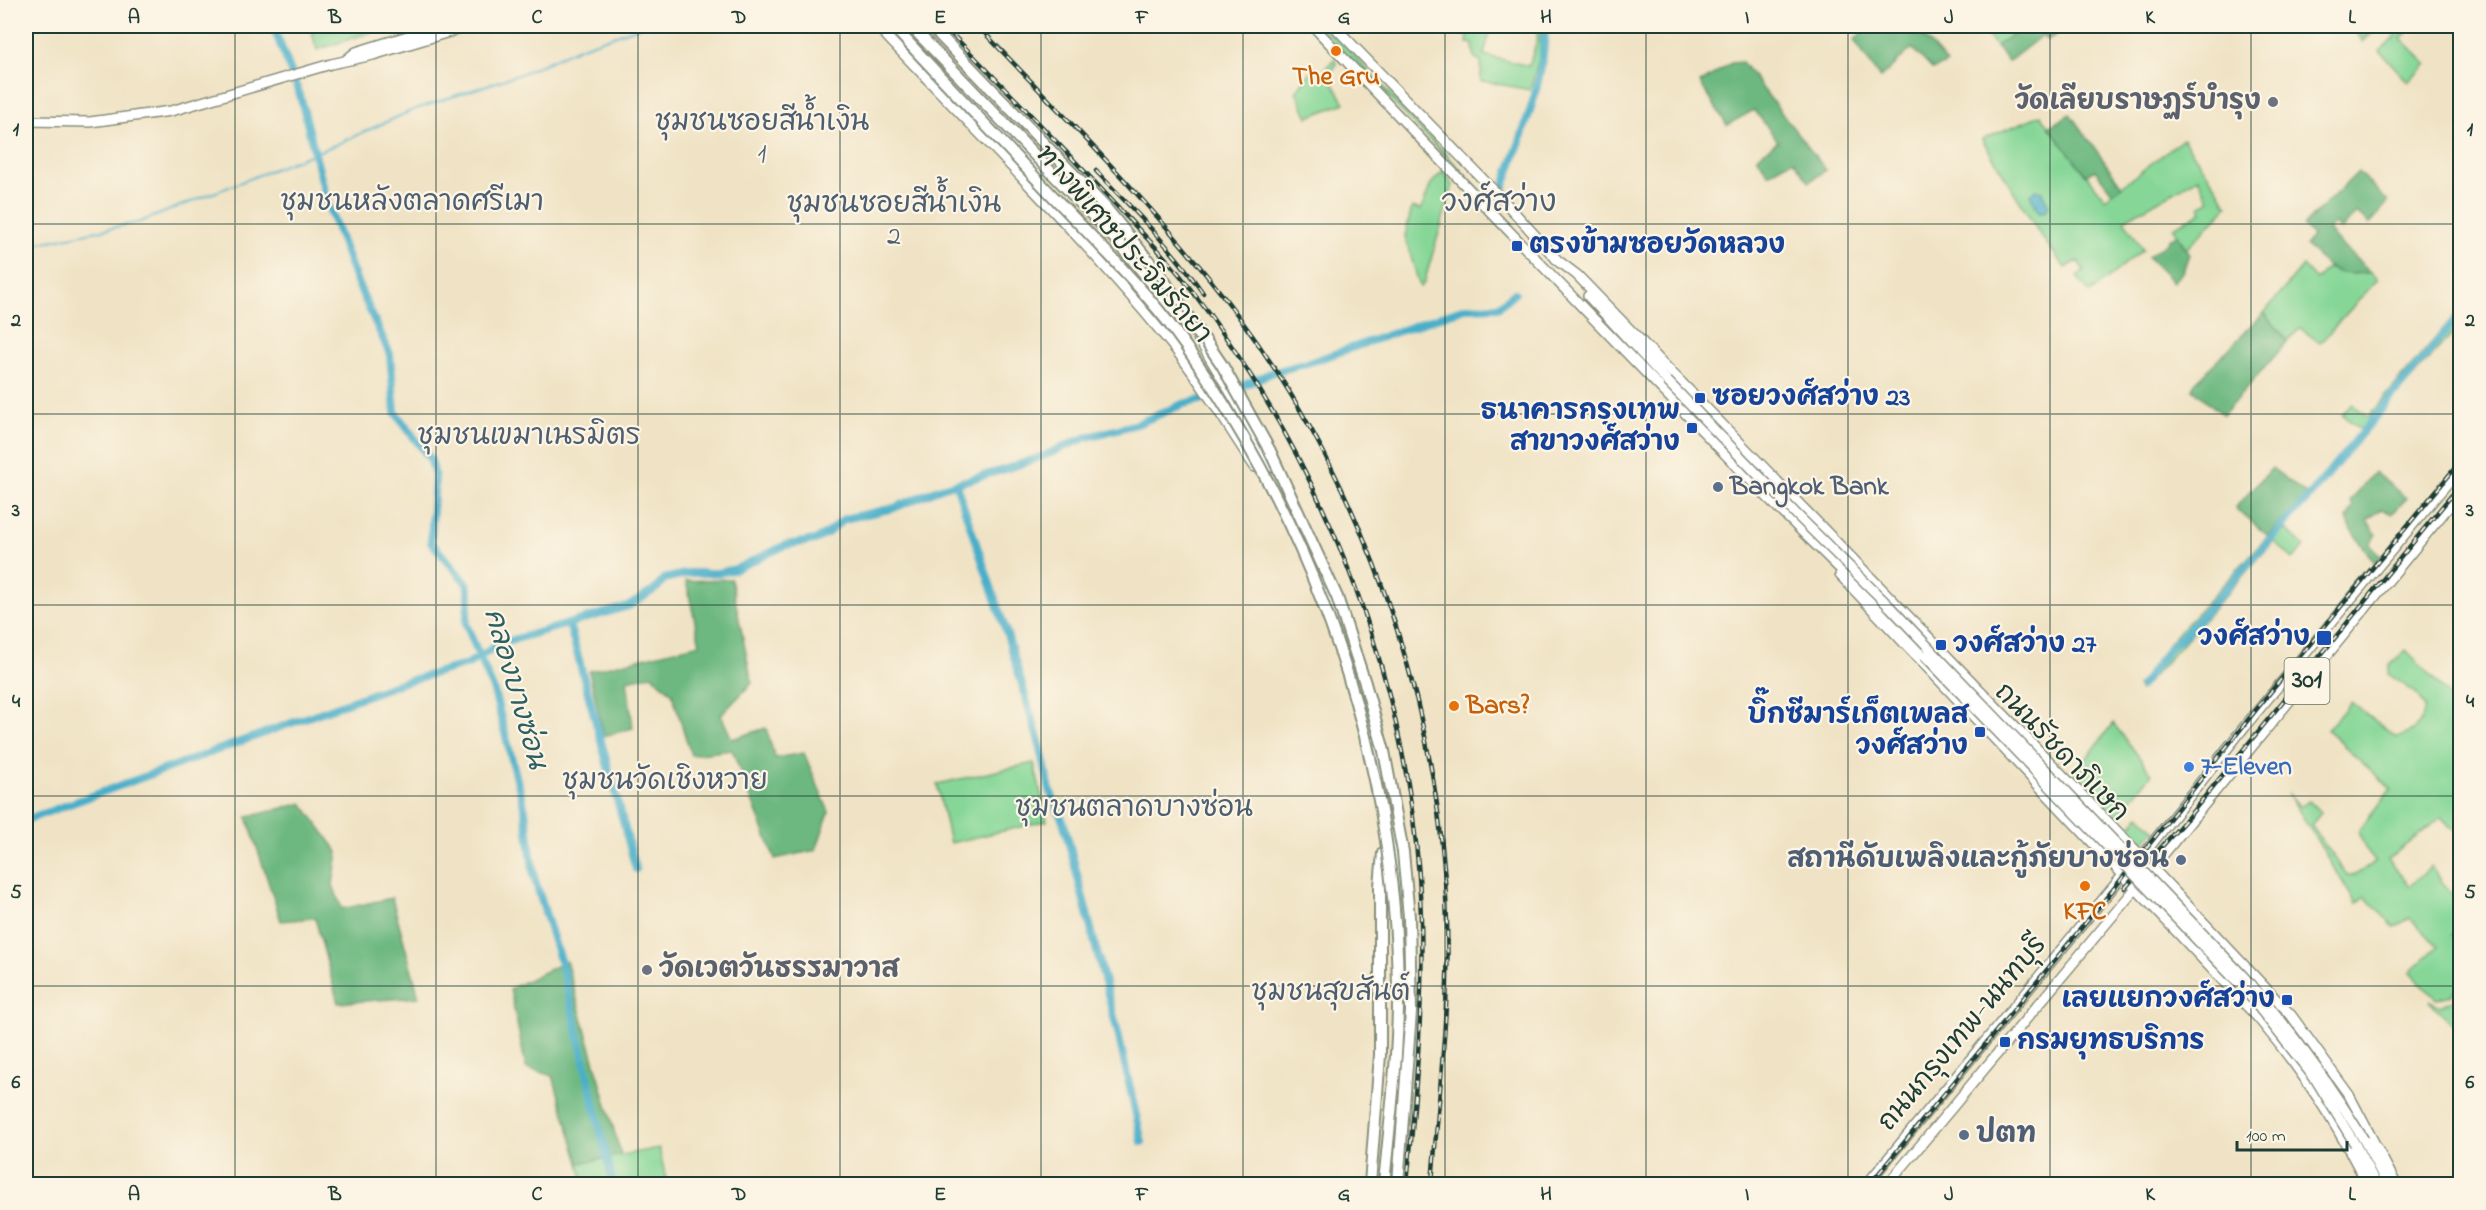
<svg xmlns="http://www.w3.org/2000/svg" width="2486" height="1210" viewBox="0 0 2486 1210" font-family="'Indie Flower','Playpen Sans Thai',sans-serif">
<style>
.green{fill:#86d797;stroke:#528a66;stroke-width:1.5}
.forest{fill:#6cb880;stroke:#467a5a;stroke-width:1.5}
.water{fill:#4aafc9;stroke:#34767e;stroke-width:1.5}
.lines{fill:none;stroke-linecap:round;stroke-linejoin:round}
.stream{stroke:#4aafc9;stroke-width:2}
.canal{stroke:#4aafc9;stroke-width:8}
.secondary-casing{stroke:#88907c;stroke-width:12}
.primary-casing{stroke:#88907c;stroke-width:12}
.motorway-casing{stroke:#88907c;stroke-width:14}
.secondary{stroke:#fff;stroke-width:9}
.primary{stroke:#fff;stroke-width:9}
.motorway{stroke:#fff;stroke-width:10}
.rail-casing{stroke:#1f3d34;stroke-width:4.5}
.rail{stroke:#fcf5e5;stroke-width:2;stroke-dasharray:7;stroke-linecap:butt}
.primary-bridge-casing{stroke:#88907c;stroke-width:12;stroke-linecap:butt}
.motorway-bridge-casing{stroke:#88907c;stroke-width:14;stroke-linecap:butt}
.primary-bridge{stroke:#fff;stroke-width:9}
.motorway-bridge{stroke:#fff;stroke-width:10}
.grid{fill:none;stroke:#1f3d34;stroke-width:1.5;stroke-opacity:0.55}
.food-dot{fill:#e8710a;stroke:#fcf5e5;stroke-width:2}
.worship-dot{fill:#6b7280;stroke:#fcf5e5;stroke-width:2}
.transit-dot{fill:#1a4fb4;stroke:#fcf5e5;stroke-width:2}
.service-dot{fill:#5c6f8a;stroke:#fcf5e5;stroke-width:2}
.shop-dot{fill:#3f7fe0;stroke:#fcf5e5;stroke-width:2}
.labels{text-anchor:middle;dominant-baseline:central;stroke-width:4.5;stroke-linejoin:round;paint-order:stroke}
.shield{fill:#fcf5e5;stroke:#617469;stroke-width:1.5}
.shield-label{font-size:26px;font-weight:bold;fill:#1f3d34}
.food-label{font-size:27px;font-weight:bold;fill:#c56008;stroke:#fcf5e5}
.worship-label{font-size:27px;font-weight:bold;fill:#5b616d;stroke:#fcf5e5;text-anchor:end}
.street-label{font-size:27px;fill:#1f3d34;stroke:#fcf5e5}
.transit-label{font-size:27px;font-weight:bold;fill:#164399;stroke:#fcf5e5;text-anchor:start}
.service-label{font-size:27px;font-weight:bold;fill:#4e5e75;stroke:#fcf5e5;text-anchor:start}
.shop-label{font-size:27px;font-weight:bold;fill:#366cbe;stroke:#fcf5e5;text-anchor:start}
.neighbourhood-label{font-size:28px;fill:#4e5e71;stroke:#fcf5e5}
.water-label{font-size:28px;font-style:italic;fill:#2c5f61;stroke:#fcf5e5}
.quarter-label{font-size:30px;fill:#4e5e71;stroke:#fcf5e5}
.neatline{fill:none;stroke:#1f3d34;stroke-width:2}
.grid-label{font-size:20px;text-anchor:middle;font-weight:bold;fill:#1f3d34}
</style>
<rect width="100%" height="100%" fill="#fcf5e5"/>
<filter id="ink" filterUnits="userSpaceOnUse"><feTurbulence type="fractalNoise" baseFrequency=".0167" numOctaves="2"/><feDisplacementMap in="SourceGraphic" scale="12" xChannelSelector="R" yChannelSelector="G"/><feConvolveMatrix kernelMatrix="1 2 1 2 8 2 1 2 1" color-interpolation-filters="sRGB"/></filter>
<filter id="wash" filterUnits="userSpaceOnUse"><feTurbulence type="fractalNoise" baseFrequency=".008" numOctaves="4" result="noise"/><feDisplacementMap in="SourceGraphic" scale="24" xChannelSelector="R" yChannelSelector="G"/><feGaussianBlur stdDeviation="1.35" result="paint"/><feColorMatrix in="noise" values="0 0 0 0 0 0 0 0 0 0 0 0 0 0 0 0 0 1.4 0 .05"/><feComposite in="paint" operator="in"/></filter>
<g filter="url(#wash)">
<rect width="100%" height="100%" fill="#f0e3c5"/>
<path class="green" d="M 310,26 L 389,26 L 317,50 Z
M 1319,26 L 1327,26 L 1499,211 L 1497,210 Z
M 1458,26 L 1491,26 L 1484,55 L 1529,66 L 1537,40 L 1537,26 L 1540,26 L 1540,55 L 1530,90 L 1481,81 L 1481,62 L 1474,57 L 1473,44 L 1467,43 L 1468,35 L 1457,34 Z
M 1980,26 L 2026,26 L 1996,46 Z
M 2389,26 L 2414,26 L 2401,38 L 2427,64 L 2408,82 L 2380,51 L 2396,37 Z
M 1334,59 L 1337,64 L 1329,76 L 1345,103 L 1308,117 L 1296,91 L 1315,67 L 1321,73 Z
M 2041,115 L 2105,199 L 2183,139 L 2216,186 L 2228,206 L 2186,249 L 2173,227 L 2202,212 L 2199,206 L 2209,201 L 2198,178 L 2124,220 L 2143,249 L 2090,293 L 2077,277 L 2084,271 L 2078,261 L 2065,268 L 2039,233 L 1982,139 Z
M 1443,171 L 1453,185 L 1424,283 L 1420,287 L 1405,236 L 1412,207 L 1421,210 L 1431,184 Z
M 2303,266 L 2316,280 L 2327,268 C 2343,274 2354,275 2371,272 L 2378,279 L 2320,343 L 2300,328 L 2288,341 L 2264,313 Z
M 2460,309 L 2460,325 L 2399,392 L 2281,533 L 2286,529 L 2304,547 L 2293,559 L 2274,541 L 2140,691 L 2137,687 L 2169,643 L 2309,492 L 2361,430 L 2342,415 L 2352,404 L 2368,417 Z
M 2406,650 L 2460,708 L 2460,836 L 2442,817 L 2388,859 L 2410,886 L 2431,867 L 2460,905 L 2460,926 L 2452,935 L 2460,944 L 2460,986 L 2451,995 L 2436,999 L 2410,972 L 2438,946 L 2410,918 L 2394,927 L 2365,897 L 2356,904 L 2288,793 L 2300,807 L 2309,801 L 2321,813 L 2311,825 L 2347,875 L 2355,875 L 2376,862 L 2366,849 L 2358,832 L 2391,789 L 2327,730 L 2351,702 L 2397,738 C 2413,732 2423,724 2425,707 L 2416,693 L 2388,674 L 2389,666 Z
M 2113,723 L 2152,774 L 2114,819 L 2071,775 L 2091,753 Z
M 1034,763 L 1047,821 L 950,843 L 937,784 Z
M 2140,815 L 2156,831 L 2145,841 C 2136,842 2132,838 2127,831 Z
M 2460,993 L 2460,1031 L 2429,1001 L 2441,1006 L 2453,1000 Z
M 659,1148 L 667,1184 L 584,1184 L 579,1163 Z"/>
<path class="forest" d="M 1869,26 L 1937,26 L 1923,36 L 1947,63 L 1933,70 L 1912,48 L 1880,78 L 1854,40 Z
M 2026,26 L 2071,26 L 2047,40 L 2041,36 L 2008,62 L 1996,46 Z
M 2351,26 L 2380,26 L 2363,42 Z
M 1742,62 L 1826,170 L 1809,182 L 1793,160 L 1768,174 L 1757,157 L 1778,141 L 1754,110 L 1727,125 L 1700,83 L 1731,63 Z
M 2070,114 L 2122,186 L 2113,193 L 2095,170 L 2086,175 L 2049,127 Z
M 2358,172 L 2388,202 L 2370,224 L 2356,213 L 2341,230 L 2334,223 L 2329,230 L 2344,248 L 2371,272 C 2335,278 2329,270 2306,245 L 2312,236 L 2303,226 Z
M 2177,234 L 2189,254 L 2183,271 L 2173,282 L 2148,257 Z
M 2264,313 L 2288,341 L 2223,415 L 2193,389 L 2194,384 Z
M 2272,468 L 2307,495 L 2268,536 L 2235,508 Z
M 2374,472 L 2407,498 L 2392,514 L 2382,509 L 2367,520 L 2376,534 L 2370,545 L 2381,556 L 2375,563 L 2350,528 L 2347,518 L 2353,506 L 2350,501 Z
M 731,579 L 752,683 L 721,715 L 732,739 L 766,728 L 775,758 L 804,753 L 829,812 L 816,850 L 775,859 L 732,750 L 691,755 L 672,693 L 651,675 L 627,680 L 633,728 L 604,736 L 589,671 L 700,644 L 686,581 Z
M 302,803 L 338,852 L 333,885 L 342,909 L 392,898 L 419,997 L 338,1003 L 315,918 L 281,921 L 247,817 Z
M 566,961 L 621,1155 L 579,1163 L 553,1076 L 526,1068 L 510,989 Z"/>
<path class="water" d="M 2036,190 L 2042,192 L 2049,206 L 2045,212 L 2039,212 L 2030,194 Z"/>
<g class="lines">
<path class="stream" d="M 26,246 L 140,222 L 335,145 L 413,110 L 523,73 L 579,48 L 642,26"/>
<path class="canal" d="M 273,26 L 300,95 L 328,205 L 357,282 L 390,354 L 395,412 L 431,460 L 435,476 L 431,542 L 467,584 L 469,595 L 466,624 L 494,691 L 525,810 L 534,877 L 562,966 L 613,1184
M 1503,189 C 1521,136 1545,82 1545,26
M 956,484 L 1008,637 L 1041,749 L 1050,790 L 1064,824 L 1118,1033 L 1142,1142
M 569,624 L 636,869
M 2141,686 L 2170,647 L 2184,635 L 2308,498 L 2460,314
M 26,820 L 401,683 L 468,664 L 498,645 L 516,639 L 629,606 L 657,588 L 664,579 L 689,573 L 718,573 L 736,569 L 786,545 L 815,540 L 826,534 L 844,519 L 894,508 L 941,488 L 1006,469 L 1046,455 L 1084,438 L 1137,424 L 1183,404 L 1222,395 L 1271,373 L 1314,361 L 1465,308 L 1498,307 L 1515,293"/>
</g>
</g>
<g filter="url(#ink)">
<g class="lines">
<g class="secondary-casing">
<path id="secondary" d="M 877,26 C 977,133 1083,235 1176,350 C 1205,387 1229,428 1255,467
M 915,40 L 1042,170
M 346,60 L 356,52 L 440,26
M 26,121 L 90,122 L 171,111 L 331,64 L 373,55 L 469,26
M 1198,338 L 1238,405 L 1272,467
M 1323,577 L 1341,623
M 1367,711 L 1384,779
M 1394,834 L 1403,918 L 1402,1008
M 1867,1184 L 2124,874
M 1888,1184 L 2136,888"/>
</g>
<g class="primary-casing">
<path id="primary" d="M 1313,26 C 1451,171 1590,316 1730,459 C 1794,526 1862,587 1924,655
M 1334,26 L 1503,200 L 1560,263
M 1556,259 L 1577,275 L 2142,857 L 2291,1015 L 2349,1095 L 2396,1184
M 1588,296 L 1667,381
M 1840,575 L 2259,1019 C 2302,1070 2338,1125 2367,1184
M 2139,860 L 2245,726 L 2460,468
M 2149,872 L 2460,493
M 2364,1140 L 2387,1184
M 2355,1144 L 2376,1184"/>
</g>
<g class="motorway-casing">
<path id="motorway" d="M 904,26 L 919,45
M 931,26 L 1105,207 L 1161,276 L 1199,333
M 1370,1184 L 1380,1055 L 1380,886 L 1383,853"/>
</g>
<use href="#secondary" class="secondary"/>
<use href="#primary" class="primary"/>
<use href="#motorway" class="motorway"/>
<g class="rail-casing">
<path id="rail" d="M 944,26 C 1002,85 1060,145 1117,206 C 1138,230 1163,253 1183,279 C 1316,449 1403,660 1419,876 C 1426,979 1417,1082 1407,1184
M 978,26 C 1066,119 1159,210 1236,313 C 1377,502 1454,746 1447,982 C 1445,1049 1437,1117 1432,1184
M 1096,171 C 1134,210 1172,248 1203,293
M 2125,888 L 2189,816 L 2460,485
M 1870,1184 L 2116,886 L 2259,706 L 2460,462"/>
</g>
<use href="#rail" class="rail"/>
<g class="primary-bridge-casing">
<path id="primary-bridge" d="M 1667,381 L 1799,517 L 1890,607 L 2243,976 C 2289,1027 2328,1081 2364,1140
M 1924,655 L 2246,991 L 2316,1080 L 2355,1144"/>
</g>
<g class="motorway-bridge-casing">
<path id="motorway-bridge" d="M 893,26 C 944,81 995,135 1047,190 C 1088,233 1131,275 1168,322 C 1196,359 1221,398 1244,438 C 1340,605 1395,793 1398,986 C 1399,1052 1390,1119 1384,1184
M 911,26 L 1119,243 L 1184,322 L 1205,340 L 1222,365 L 1270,451 L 1337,597 L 1365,683 L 1384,751 L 1403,852 L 1409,917 L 1411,1012 L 1398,1184"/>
</g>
<use href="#primary-bridge" class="primary-bridge"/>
<use href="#motorway-bridge" class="motorway-bridge"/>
</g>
</g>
<path class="grid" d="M 235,26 L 235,1184M 436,26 L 436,1184M 638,26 L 638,1184M 840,26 L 840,1184M 1041,26 L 1041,1184M 1243,26 L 1243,1184M 1445,26 L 1445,1184M 1646,26 L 1646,1184M 1848,26 L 1848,1184M 2050,26 L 2050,1184M 2251,26 L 2251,1184M 26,224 L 2460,224M 26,414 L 2460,414M 26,605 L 2460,605M 26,796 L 2460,796M 26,986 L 2460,986"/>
<g class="food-dot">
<circle cx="1336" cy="51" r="6"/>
<circle cx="1454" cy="706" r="6"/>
<circle cx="2085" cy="886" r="6"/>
</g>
<g class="worship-dot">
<circle cx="2273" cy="102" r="6"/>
<circle cx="647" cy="970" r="6"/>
</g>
<g class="transit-dot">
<rect x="1511" y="240" width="12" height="12" rx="3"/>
<rect x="1694" y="392" width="12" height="12" rx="3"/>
<rect x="1686" y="422" width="12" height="12" rx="3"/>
<rect x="2316" y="630" width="16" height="16" rx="3"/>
<rect x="1935" y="639" width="12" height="12" rx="3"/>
<rect x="1974" y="726" width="12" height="12" rx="3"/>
<rect x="2281" y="994" width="12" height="12" rx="3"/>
<rect x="1999" y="1036" width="12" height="12" rx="3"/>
</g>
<g class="service-dot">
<circle cx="1718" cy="487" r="6"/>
<circle cx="2181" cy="860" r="6"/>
<circle cx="1964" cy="1135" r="6"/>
</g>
<circle class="shop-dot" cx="2189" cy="767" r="6"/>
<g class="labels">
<rect class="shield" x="2284.5" y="658" width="45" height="46" rx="4.5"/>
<g class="shield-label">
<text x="2307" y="681">301</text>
</g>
<g class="food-label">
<text x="1336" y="77">The Gru</text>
<text x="1466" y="706" text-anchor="start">Bars?</text>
<text x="2085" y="912">KFC</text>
</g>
<g class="worship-label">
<text x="2261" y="102">วัดเลียบราษฏร์บำรุง</text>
<text x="659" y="970" text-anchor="start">วัดเวตวันธรรมาวาส</text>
</g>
<g class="street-label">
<text transform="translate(1123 245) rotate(49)">ทางพิเศษประจิมรัถยา</text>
<text transform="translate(2061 753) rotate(46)">ถนนรัชดาภิเษก</text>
<text transform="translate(1963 1034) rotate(-50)">ถนนกรุงเทพ-นนทบุรี</text>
</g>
<g class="transit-label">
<text x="1529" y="246">ตรงข้ามซอยวัดหลวง</text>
<text x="1712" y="398">ซอยวงศ์สว่าง 23</text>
<text x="1680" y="412" text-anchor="end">ธนาคารกรุงเทพ<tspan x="1680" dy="31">สาขาวงศ์สว่าง</tspan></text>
<text x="2310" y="638" text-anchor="end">วงศ์สว่าง</text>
<text x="1953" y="645">วงศ์สว่าง 27</text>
<text x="1968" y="716" text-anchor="end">บิ๊กซีมาร์เก็ตเพลส<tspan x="1968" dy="31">วงศ์สว่าง</tspan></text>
<text x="2275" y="1000" text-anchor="end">เลยแยกวงศ์สว่าง</text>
<text x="2017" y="1042">กรมยุทธบริการ</text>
</g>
<g class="service-label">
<text x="1730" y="487">Bangkok Bank</text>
<text x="2169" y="860" text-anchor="end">สถานีดับเพลิงและกู้ภัยบางซ่อน</text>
<text x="1976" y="1135">ปตท</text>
</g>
<g class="shop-label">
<text x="2201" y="767">7-Eleven</text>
</g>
<g class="neighbourhood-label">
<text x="762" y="123">ชุมชนซอยสีน้ำเงิน<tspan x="762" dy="32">1</tspan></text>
<text x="412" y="203">ชุมชนหลังตลาดศรีเมา</text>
<text x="894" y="205">ชุมชนซอยสีน้ำเงิน<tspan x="894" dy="32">2</tspan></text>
<text x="529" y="437">ชุมชนเขมาเนรมิตร</text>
<text x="665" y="782">ชุมชนวัดเชิงหวาย</text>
<text x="1134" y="809">ชุมชนตลาดบางซ่อน</text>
<text x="1331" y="993">ชุมชนสุขสันต์</text>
</g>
<g class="water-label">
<text transform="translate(514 689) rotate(74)">คลองบางซ่อน</text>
</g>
<g class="quarter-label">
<text x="1499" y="204">วงศ์สว่าง</text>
</g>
</g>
<rect width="2486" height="1210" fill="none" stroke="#fcf5e5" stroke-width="66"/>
<path d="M2237 1141v9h110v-9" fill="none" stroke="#1f3d34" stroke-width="3"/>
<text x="2246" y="1141" font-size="18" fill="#1f3d34" stroke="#fcf5e5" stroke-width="4.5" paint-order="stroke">100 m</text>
<rect x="33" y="33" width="2420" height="1144" class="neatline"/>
<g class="grid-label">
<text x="134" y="23">A</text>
<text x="335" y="23">B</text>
<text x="537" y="23">C</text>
<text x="739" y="23">D</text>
<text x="940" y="23">E</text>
<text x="1142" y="23">F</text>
<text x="1344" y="23">G</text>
<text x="1546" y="23">H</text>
<text x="1747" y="23">I</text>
<text x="1949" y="23">J</text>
<text x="2150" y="23">K</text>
<text x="2352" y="23">L</text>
<text x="16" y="135">1</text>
<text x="2470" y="135">1</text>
<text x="16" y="326">2</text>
<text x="2470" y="326">2</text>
<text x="16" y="516">3</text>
<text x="2470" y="516">3</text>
<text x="16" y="707">4</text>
<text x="2470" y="707">4</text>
<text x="16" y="898">5</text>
<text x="2470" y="898">5</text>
<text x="16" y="1088">6</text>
<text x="2470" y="1088">6</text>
<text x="134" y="1200">A</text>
<text x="335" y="1200">B</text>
<text x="537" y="1200">C</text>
<text x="739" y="1200">D</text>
<text x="940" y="1200">E</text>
<text x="1142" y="1200">F</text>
<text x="1344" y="1200">G</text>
<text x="1546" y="1200">H</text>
<text x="1747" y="1200">I</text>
<text x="1949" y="1200">J</text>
<text x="2150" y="1200">K</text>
<text x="2352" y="1200">L</text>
</g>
</svg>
